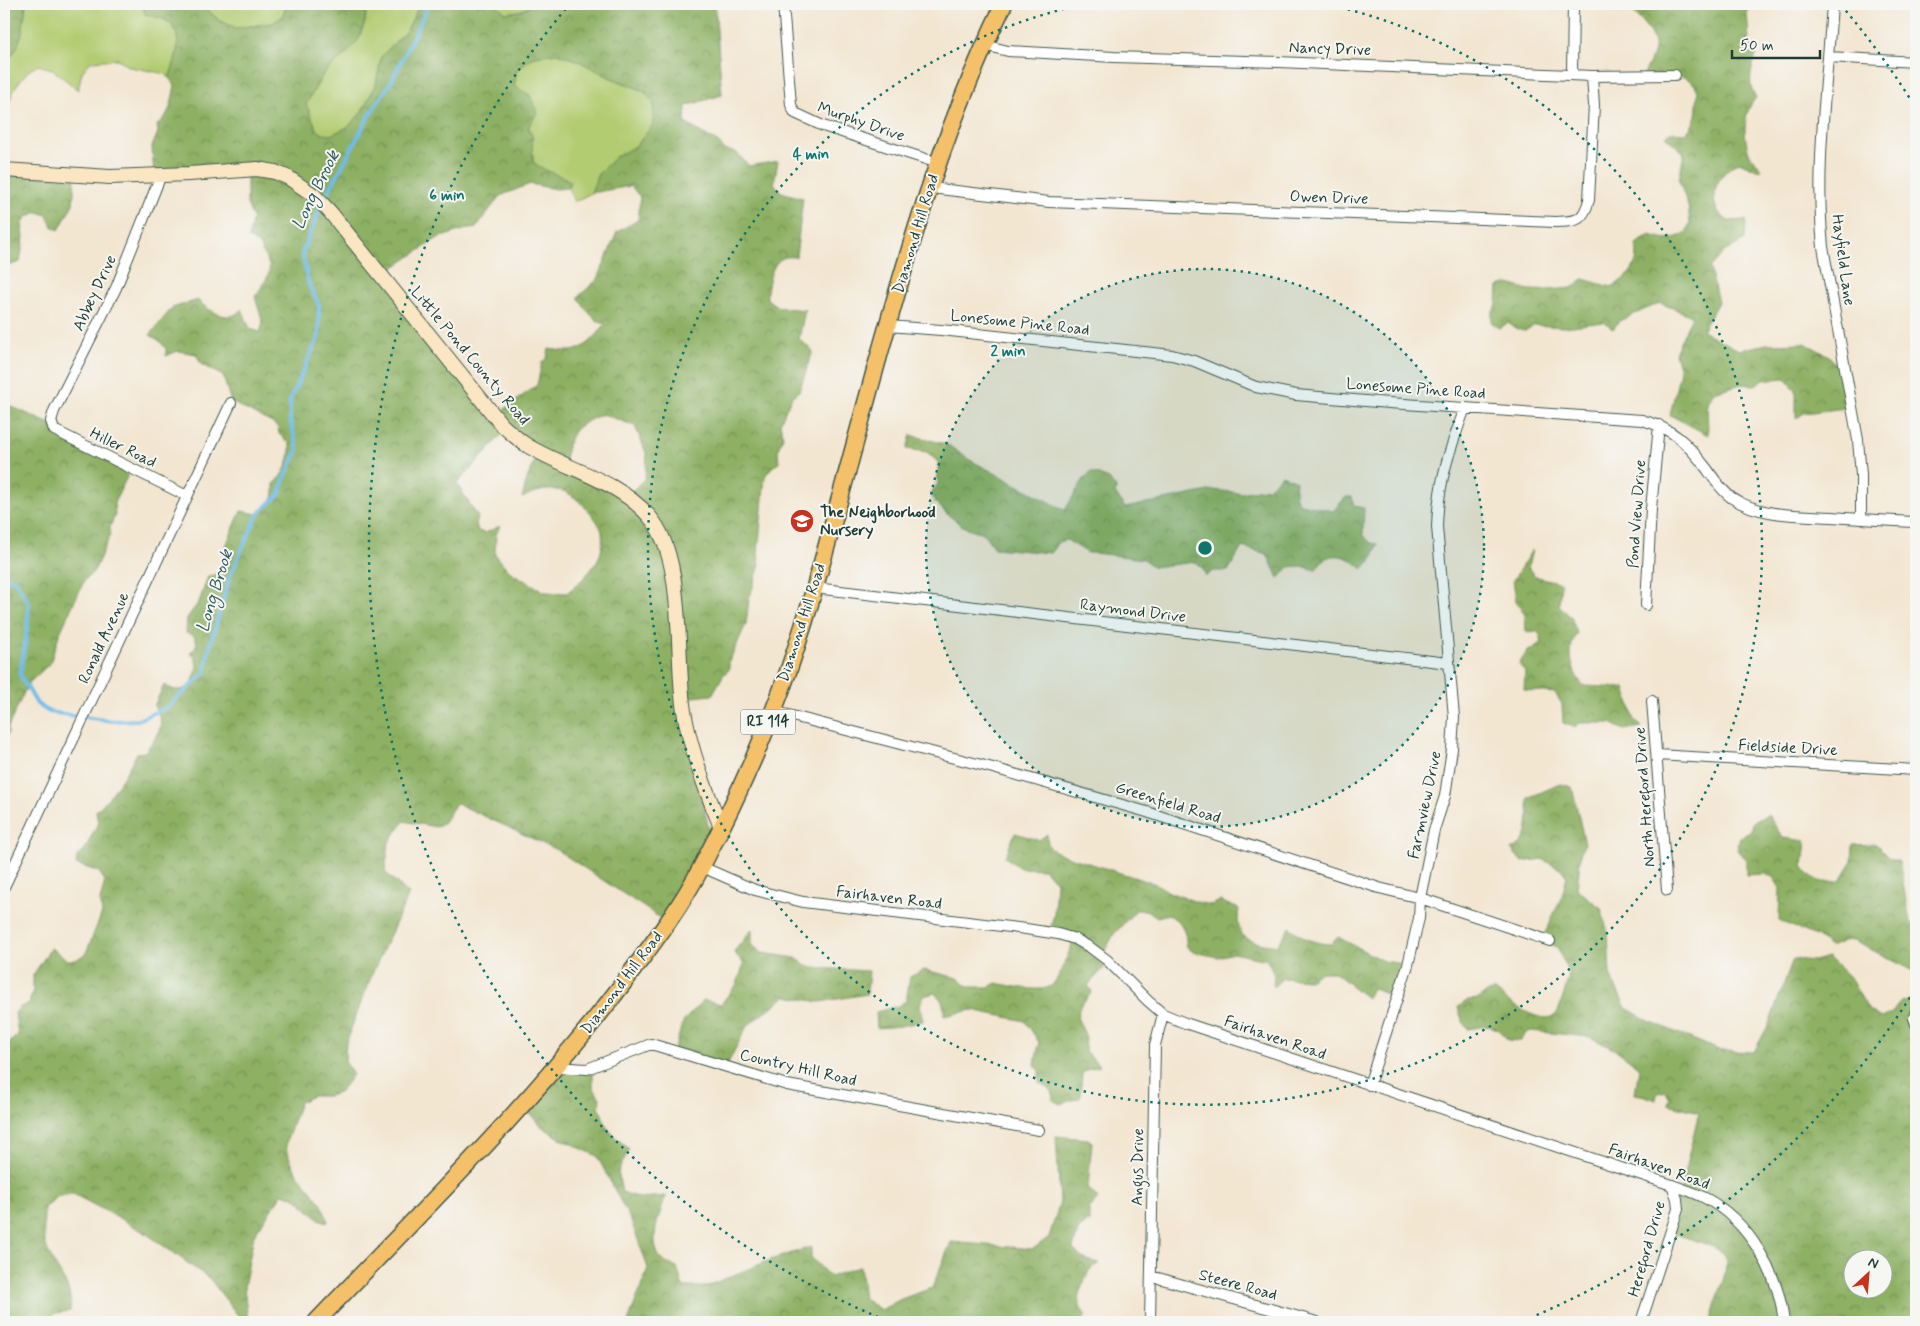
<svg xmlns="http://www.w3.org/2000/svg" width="1920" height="1326" viewBox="0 0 1920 1326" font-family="Mynerve,sans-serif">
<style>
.green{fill:#b2cc71;stroke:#688452}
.forest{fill:url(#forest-crowns);stroke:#56764c;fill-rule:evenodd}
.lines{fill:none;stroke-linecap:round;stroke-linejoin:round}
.stream{stroke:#70bce9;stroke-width:4}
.street-casing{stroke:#3f564c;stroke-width:12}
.secondary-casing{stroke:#3f564c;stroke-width:16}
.primary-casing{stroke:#3f564c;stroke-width:19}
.street{stroke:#fff;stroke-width:10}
.secondary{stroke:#fbe6c3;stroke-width:14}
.primary{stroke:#f4c16a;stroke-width:16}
.ring{fill:none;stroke:#0f766e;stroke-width:2.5;stroke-dasharray:2.5 5}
.labels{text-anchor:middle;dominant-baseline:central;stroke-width:4;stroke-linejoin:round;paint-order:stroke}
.shield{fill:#f6f6f2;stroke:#60746d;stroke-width:1}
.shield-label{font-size:15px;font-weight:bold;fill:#1f3d34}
.street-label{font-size:16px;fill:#1f3d34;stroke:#f6f6f2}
.poi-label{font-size:16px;font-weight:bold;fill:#1f3d34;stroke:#f6f6f2;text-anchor:start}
.water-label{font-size:18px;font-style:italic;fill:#335d61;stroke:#f6f6f2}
.centre{fill:#0f766e;stroke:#f6f6f2;stroke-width:2.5}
.ring-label{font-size:15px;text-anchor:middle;font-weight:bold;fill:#0f766e;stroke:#f6f6f2;stroke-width:4;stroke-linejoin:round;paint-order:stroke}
</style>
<defs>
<pattern id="forest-crowns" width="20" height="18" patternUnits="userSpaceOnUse" patternTransform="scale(1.25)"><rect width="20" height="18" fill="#8db063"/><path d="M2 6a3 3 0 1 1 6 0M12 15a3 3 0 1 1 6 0" fill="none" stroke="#739052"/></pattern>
</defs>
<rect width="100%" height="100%" fill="#f6f6f2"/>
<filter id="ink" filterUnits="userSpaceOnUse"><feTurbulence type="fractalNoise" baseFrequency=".02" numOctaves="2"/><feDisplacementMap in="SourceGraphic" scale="10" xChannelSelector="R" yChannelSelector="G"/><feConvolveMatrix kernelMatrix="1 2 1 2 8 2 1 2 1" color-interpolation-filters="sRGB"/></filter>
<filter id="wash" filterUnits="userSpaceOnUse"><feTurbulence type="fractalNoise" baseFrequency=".0096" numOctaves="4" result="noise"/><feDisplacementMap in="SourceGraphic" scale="20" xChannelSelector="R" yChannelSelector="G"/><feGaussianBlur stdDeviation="1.12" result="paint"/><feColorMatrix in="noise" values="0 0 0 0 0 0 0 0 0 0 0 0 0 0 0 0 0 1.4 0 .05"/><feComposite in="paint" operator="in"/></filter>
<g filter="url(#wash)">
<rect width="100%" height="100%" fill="#f3e6d1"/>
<path class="green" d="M 26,4 L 142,4 L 145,14 C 153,16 165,18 171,24 C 184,37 175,63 169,78 L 166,74 L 130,67 L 118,59 L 91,61 L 82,72 L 78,90 L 52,69 L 38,65 L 27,72 L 16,86 L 4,114 L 4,62 C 23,49 23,25 26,4 Z
M 208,4 L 287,4 L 282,17 L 273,23 L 236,28 L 220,21 L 207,10 Z
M 367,4 L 414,4 L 417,10 L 407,30 L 381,57 L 376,85 L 361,113 L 348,127 L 331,135 L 323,134 L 317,130 L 306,104 L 324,73 L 346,54 L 365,22 Z
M 497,4 L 533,4 L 520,11 L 504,13 Z
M 558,53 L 583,63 L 609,77 L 644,91 L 654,103 L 653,125 L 636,146 L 615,157 L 598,174 L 591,193 L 574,202 L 568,188 L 570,181 C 556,173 545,172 533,162 L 532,136 L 514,86 L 517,69 L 535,56 Z"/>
<path class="forest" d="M 4,4 L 26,4 C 23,25 23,49 4,62 Z
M 142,4 L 208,4 L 207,10 L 220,21 L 236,28 L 273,23 L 282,17 L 287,4 L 367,4 L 365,22 L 359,39 L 346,54 L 324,73 L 306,104 L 317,130 L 323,134 L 331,135 L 348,127 L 361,113 L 376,85 L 381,57 L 407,30 L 417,10 L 414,4 L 497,4 L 505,13 L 520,11 L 533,4 L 715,4 L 722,95 L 686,106 L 685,123 L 719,143 L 724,150 L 737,153 L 749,166 L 778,161 L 774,183 L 781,192 L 803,198 L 796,257 C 792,257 787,256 783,258 C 772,261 766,288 767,299 L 778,307 L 805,310 L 799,339 L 813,351 L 799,391 L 791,398 L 780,423 L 783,437 L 778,449 L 779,463 L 772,467 L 765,476 L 758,554 L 760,565 L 749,599 L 746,624 L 729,662 L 729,670 L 724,674 L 712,695 L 684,698 L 710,836 L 665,921 L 557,850 L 456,803 L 444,822 L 436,827 L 404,821 L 389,842 L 385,872 L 409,894 L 373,972 L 346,1042 L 345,1061 L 353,1075 L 339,1093 L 327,1096 L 313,1096 L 300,1102 L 286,1143 L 287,1152 L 296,1172 L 322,1204 L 328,1222 L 318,1219 L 296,1198 L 282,1194 L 254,1235 L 244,1287 L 248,1322 L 243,1322 L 210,1279 L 147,1234 L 121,1219 L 73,1194 L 58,1196 L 44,1208 C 44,1223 42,1237 48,1251 C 57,1273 74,1286 70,1311 L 56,1313 L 41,1322 L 20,1321 L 4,1322 L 4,1062 L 7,1057 L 8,1044 L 18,1035 L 15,1013 L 19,1008 L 29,1003 L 33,990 L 33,975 L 51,948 L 68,960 L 76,960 L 86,953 L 102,913 L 100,901 L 105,881 L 99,872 L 76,864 L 77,856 L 84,851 L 98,823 L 96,811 C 114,794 125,775 137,753 L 145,752 C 157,735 168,726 154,706 L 164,685 C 170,688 177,692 183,689 C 193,686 200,668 195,658 C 194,656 192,654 190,652 L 195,649 L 197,642 L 193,635 L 186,633 L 187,618 L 199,602 L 208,576 C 225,573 227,573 230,556 L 225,548 L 241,511 L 258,514 C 271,505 275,501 274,484 C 285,473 291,460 290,444 L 279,434 L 278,428 L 274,424 L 231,402 L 223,376 L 202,365 L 196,354 L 178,351 L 166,356 L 166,349 L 160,341 L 150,335 L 172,308 L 198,300 C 204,308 222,318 232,316 C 236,315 239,311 242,309 L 250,329 L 260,332 L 263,323 L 255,297 C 260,288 274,273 268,263 C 265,256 262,252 259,244 L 248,238 L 253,218 L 247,204 L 247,174 L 154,176 L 152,147 L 158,132 L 157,125 C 171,114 171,103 175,86 L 169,78 C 175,63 184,37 171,24 C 165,18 153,16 145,14 ZM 558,53 L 583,63 L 609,77 L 644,91 L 654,103 L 653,125 L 636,146 L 615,157 L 598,174 L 591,193 L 631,186 L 640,197 L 638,220 L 617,232 L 598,279 L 578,297 C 583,307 595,322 605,324 C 598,335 584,351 569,351 C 563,351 556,350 549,349 L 547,358 L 542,362 L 537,385 L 494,417 L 381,276 L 438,238 L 470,228 L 475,229 L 500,196 L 530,184 L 556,189 L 568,188 L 570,181 C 556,173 545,172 533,162 L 532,136 L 528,128 L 537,113 L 530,95 L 514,86 L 517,69 L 534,56 ZM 603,414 L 635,426 L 647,455 L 645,478 L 625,498 L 564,464 C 571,431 570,428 603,414 ZM 505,431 L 538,453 L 528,476 L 522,498 C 534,491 549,488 563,491 C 576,495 599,519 602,532 C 603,538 602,550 600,555 C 593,571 580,582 567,593 L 545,592 L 509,571 L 495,554 L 496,535 L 500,526 L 485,533 L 478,531 L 476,524 L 478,517 L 457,484 Z
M 1631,4 L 1648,4 L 1652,8 L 1665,6 L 1667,4 L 1753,4 L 1747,10 L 1749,42 L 1757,52 C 1752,67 1746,84 1756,98 C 1743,111 1743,135 1749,152 C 1751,158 1758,164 1762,169 L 1757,170 L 1739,162 C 1721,170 1705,196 1720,214 C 1722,217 1726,219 1729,221 L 1746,220 L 1745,240 L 1724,252 L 1710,268 L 1718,302 L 1702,331 L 1739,350 L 1767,344 L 1805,343 L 1829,356 L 1840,370 L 1848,386 L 1849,405 L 1846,408 L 1804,413 L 1796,419 L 1796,390 L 1785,378 L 1764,380 L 1755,385 L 1741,384 L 1714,392 L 1707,402 L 1708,435 L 1670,415 L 1680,371 L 1675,353 L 1692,316 L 1660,303 L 1619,321 L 1613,329 L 1604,322 L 1564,327 L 1534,325 L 1525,331 L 1517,329 L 1508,323 L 1499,328 L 1492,323 L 1492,312 L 1497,305 L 1498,287 C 1507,281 1515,286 1524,289 C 1539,292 1557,289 1572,288 L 1583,279 L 1611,287 C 1630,277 1640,265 1636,244 L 1644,238 L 1651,235 C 1665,240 1673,240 1686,233 L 1690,223 L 1688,206 L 1679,180 L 1684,153 L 1665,136 L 1670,132 L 1686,133 C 1694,125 1697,116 1697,105 C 1697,100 1699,93 1697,89 C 1689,70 1659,75 1643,76 C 1647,68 1652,59 1654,50 C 1657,35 1637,15 1626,7 Z
M 4,173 L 75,179 L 73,204 L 59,230 L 52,226 L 47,215 L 38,212 L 26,217 L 22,225 L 24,237 L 20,262 L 4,267 Z
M 4,403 L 52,425 L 129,473 L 114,503 L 115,515 L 110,527 L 110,536 L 94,571 L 84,581 L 59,635 L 50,663 L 28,684 L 8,727 L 8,734 L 4,739 Z
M 911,435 L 948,445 L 970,460 L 1065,510 L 1083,480 L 1091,472 L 1109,479 L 1116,488 L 1115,493 L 1125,508 L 1213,490 L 1241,493 L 1268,488 L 1282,475 L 1296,481 L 1295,496 L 1300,504 L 1333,511 L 1346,497 L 1352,497 L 1354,506 L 1364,508 L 1363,535 L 1371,543 L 1378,544 L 1371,561 L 1362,569 C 1353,559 1339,552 1326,558 C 1322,560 1318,567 1315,570 L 1302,566 L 1289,567 L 1280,577 L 1278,578 L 1267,554 L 1242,547 L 1228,571 L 1213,571 L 1206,576 L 1203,569 L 1195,562 L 1154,567 L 1143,559 L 1095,553 L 1088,553 L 1067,540 L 1058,542 L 1051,553 L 994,548 L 983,533 L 964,527 L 947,514 L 936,503 L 931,493 L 938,484 L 938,462 L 927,452 L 907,449 Z
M 1532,550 L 1528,567 L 1534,576 L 1561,583 L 1559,605 L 1571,617 L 1577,633 C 1566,648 1571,673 1584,686 L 1625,688 L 1635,721 L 1642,727 L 1624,730 L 1611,723 L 1580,723 L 1574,727 L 1563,723 L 1562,704 L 1555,693 L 1524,690 L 1525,672 L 1519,664 L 1527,652 L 1542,642 L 1540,635 L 1536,631 L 1526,632 L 1525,614 L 1516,601 L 1513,580 Z
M 1560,784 L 1572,787 L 1585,844 L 1581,850 L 1577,889 L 1601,908 L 1608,933 L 1610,975 L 1626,1008 L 1649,1021 L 1721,1051 L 1754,1052 L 1769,1024 L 1793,959 L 1814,961 L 1828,957 L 1850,978 L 1869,1011 L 1881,1018 L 1892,1013 L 1901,1001 L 1916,1000 L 1916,1322 L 1711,1322 C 1712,1306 1735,1263 1722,1252 C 1715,1246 1681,1236 1670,1232 L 1699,1112 L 1668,1104 L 1670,1098 L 1666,1091 L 1657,1093 L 1656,1100 L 1645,1096 L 1635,1094 L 1639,1067 L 1619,1052 L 1590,1037 L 1531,1031 L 1526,1033 L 1520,1041 L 1508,1040 C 1493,1022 1489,1026 1468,1029 L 1463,1023 L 1458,1007 L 1468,1000 L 1479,999 C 1485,993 1487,991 1496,991 C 1505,1001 1546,1029 1557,1013 C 1562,1004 1566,986 1569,975 L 1558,948 L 1542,940 L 1562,896 L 1567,877 L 1562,870 L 1542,859 L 1522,862 L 1511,849 C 1533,843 1528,816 1528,798 ZM 1852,1258 L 1882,1258 L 1882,1288 L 1852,1288 Z
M 1768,815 L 1783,838 L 1806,841 L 1803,866 C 1814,882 1821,884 1840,881 L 1852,862 L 1853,845 L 1876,844 L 1890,858 L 1899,861 L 1910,922 L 1916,928 L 1916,972 L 1854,941 L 1846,940 L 1830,947 L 1816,936 L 1779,921 L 1780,888 L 1773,877 L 1764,874 L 1746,875 L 1746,860 L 1737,850 L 1740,837 L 1751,830 L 1754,821 Z
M 1015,833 L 1039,840 L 1047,834 L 1048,844 L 1051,849 L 1066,856 L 1156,884 L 1171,893 L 1200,903 L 1211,905 L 1220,901 L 1239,909 C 1234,941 1251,942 1277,946 L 1290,927 C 1301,938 1316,944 1331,944 L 1338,937 L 1383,961 L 1405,964 L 1395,998 L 1372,988 L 1367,998 L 1334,972 L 1321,972 L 1309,980 L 1283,978 L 1273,987 L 1274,975 L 1267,960 L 1233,953 L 1218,957 L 1193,952 L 1186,946 C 1187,931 1181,922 1168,914 L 1157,917 L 1146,910 L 1136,910 L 1114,934 L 1101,958 L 1106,966 L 1088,985 L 1092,992 L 1080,1006 L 1077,1017 L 1086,1037 L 1085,1051 L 1100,1066 L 1088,1069 L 1082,1074 L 1080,1098 L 1060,1104 L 1053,1100 C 1053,1091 1048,1086 1039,1083 L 1039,1071 L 1035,1064 L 1039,1042 L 1025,1021 L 972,1010 L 944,1016 C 944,1005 943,999 934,993 L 924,996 L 920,1004 L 923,1021 L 901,1026 L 877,1028 L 876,1012 L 898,1006 L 906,1001 L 910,977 L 924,970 L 958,978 L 968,987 L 989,987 L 996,983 C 1008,985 1045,995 1053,984 C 1061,975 1067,956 1072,945 L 1070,941 L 1049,935 L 1054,914 L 1056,882 L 1044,869 L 1020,868 L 1005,857 Z
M 752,929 L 752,945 L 762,953 L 796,958 L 806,965 L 818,968 L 869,971 L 867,994 L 820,1002 L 786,996 L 747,1026 L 725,1069 L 673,1053 L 683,1022 L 703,1000 L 721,1004 L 737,984 L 744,964 L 734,952 Z
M 559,1063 L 593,1071 L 593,1087 L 600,1098 L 599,1106 L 606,1126 L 614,1136 L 629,1149 L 618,1172 L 622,1192 L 640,1198 L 666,1196 C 660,1215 646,1243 663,1261 C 666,1264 672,1265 677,1267 L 683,1287 L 705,1287 L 770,1260 L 811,1247 L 811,1257 L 830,1277 L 860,1266 L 864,1299 L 881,1310 L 901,1299 L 932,1288 L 951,1242 L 1033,1249 L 1049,1237 L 1060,1202 L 1056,1136 L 1088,1139 L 1092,1142 L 1088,1188 L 1098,1199 L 1089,1209 L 1089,1222 L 1079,1228 L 1073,1248 C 1079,1259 1089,1261 1100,1263 L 1089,1270 C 1082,1292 1071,1295 1086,1316 L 1080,1322 L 628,1322 L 648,1268 L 632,1223 L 597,1156 L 563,1140 L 541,1126 L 534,1117 L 521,1108 Z"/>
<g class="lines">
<path class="stream" d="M 324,200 L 369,116 L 391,82 L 429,4
M 4,577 L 16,581 L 29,603 L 27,630 L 20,675 L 37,704 L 49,712 L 112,721 L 138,720 L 167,707 L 205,673 L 209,649 L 230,576 L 258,514 L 280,494 L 284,479 L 298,450 L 290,420 L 290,400 L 319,336 L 319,305 L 309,285 L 302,253 L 321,206"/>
</g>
</g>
<g filter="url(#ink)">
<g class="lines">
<g class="street-casing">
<path id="street" d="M 783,4 L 791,105 L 795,113 L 823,126 L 938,163
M 1832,4 C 1827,85 1815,166 1823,247 L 1858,440 L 1861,475 L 1861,519
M 984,45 L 1008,51 L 1114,57 L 1279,62 L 1592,76 L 1675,75
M 1828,57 L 1916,62
M 1572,74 L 1573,4
M 161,175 L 116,288 L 54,411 L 51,421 L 54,430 L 187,496
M 931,188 L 1049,202 L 1556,222 C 1576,221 1583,222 1589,200 L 1594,105 L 1592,76
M 888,326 L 941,330 L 1172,355 L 1194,361 L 1256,387 L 1296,395 L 1389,403 L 1642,420 C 1674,429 1687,443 1707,469 C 1714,479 1722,491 1732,498 C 1761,517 1799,515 1832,517 C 1860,519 1888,521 1916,522
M 815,588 L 1448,663
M 1646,605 L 1651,509 L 1659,425
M 1652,701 L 1667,890
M 773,711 L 993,768 L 1147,812 L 1379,888 L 1420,898 L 1550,941
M 1657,755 L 1916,770
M 702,867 L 755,890 L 803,902 L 1026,929 L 1058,934 L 1075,939 L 1091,948 L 1107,960 L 1148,1001 L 1163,1014 L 1185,1023 L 1672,1185 C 1683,1189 1694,1192 1705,1198 C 1749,1221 1779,1274 1784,1322
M 4,887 L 231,403
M 1916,1009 L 1914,1018 L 1916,1024
M 556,1067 L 587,1069 L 651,1044 L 787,1085 L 1039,1130
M 1369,1085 L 1408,965 L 1419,918 L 1420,898 L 1434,830 L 1445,796 L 1452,749 L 1454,717 L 1437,527 C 1438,482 1450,449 1465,408
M 1151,1276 L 1317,1322
M 1150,1322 L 1155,1045 L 1163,1014
M 1641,1322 L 1678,1209 L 1677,1199 L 1672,1185"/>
</g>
<g class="secondary-casing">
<path id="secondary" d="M 4,170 L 110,177 L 189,174 L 257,169 L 275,172 L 289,178 L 315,196 L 330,212 L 501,424 C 510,432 518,440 528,446 C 568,470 616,479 649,516 C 685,556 676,651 683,704 C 688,744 705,789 721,827"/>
</g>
<g class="primary-casing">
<path id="primary" d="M 316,1322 C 419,1214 527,1109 618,990 C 648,950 680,909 703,864 C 732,808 759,750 781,691 C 806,624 824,555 843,487 C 888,323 929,157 1004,4"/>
</g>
<use href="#street" class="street"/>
<use href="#secondary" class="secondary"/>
<use href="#primary" class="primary"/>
</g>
</g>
<circle cx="1205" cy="548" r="279" fill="#0f766e" fill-opacity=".12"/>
<g class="ring">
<circle cx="1205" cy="548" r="279"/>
<path d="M1326 4A557 557 0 1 1 1084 4"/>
<path d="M1914 991A836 836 0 0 1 1525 1320M885 1320A836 836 0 0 1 569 5M1841 5A836 836 0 0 1 1914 105"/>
</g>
<defs>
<g id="school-disc" transform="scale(1.25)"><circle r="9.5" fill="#c8321e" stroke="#f6f6f2"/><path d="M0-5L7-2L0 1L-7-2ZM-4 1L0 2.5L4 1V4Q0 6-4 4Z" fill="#fff"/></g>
</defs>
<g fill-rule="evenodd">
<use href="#school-disc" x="802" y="521"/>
</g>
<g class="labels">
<rect class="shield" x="740.5" y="709.5" width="55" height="25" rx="4"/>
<g class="shield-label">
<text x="768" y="722">RI 114</text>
</g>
<g class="street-label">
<text transform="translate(1330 49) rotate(2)">Nancy Drive</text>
<text transform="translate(861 122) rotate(19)">Murphy Drive</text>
<text transform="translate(1329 198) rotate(2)">Owen Drive</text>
<text transform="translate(916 234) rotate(-73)">Diamond Hill Road</text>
<text transform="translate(1843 260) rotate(82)">Hayfield Lane</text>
<text transform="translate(95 293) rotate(-65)">Abbey Drive</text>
<text transform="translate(1020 323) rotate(6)">Lonesome Pine Road</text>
<text transform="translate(470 356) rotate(50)">Little Pond County Road</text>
<text transform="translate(1416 389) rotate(4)">Lonesome Pine Road</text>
<text transform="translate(123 448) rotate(26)">Hiller Road</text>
<text transform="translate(1637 514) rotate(-86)">Pond View Drive</text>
<text transform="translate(1133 611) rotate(7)">Raymond Drive</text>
<text transform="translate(802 623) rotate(-72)">Diamond Hill Road</text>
<text transform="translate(104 638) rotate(-65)">Ronald Avenue</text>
<text transform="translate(1788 748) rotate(3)">Fieldside Drive</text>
<text transform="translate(1645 797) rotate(-94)">North Hereford Drive</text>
<text transform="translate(1168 803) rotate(17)">Greenfield Road</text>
<text transform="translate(1425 805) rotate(-78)">Farmview Drive</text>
<text transform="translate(889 898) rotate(7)">Fairhaven Road</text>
<text transform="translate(622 983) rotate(-53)">Diamond Hill Road</text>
<text transform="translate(1275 1038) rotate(19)">Fairhaven Road</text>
<text transform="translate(798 1068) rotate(13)">Country Hill Road</text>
<text transform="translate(1138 1167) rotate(-89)">Angus Drive</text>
<text transform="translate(1659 1167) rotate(20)">Fairhaven Road</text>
<text transform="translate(1647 1249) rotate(-74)">Hereford Drive</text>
<text transform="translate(1238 1285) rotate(15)">Steere Road</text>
</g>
<g class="poi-label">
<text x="820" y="512">The Neighborhood<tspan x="820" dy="18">Nursery</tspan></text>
</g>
<g class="water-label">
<text transform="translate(316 190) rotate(-64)">Long Brook</text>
<text transform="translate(215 591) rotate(-73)">Long Brook</text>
</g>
</g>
<circle cx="1205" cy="548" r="8" class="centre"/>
<g class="ring-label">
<text x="811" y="159">4 min</text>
<text x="447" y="200">6 min</text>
<text x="1008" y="356">2 min</text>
</g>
<rect width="1920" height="1326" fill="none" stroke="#f6f6f2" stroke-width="20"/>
<g transform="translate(1868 1274) rotate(26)"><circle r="24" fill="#f6f6f2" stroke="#a0aca6"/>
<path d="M0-4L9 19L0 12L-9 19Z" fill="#c8321e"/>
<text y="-8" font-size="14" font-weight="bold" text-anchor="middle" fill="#1f3d34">N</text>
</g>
<path d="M1732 50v8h88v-8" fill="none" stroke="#1f3d34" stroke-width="2.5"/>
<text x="1740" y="50" font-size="15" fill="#1f3d34" stroke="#f6f6f2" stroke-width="4" paint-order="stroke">50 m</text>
</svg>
